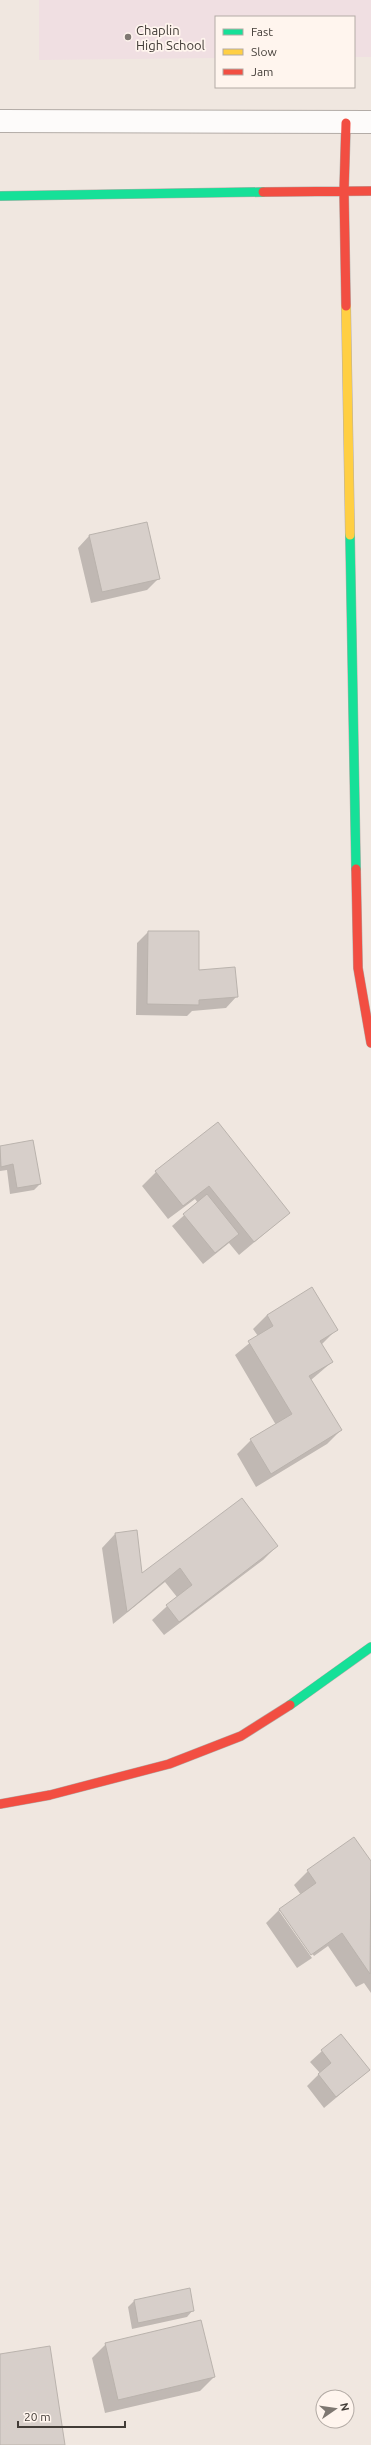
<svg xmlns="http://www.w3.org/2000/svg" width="371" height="2445" viewBox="0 0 371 2445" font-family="Ubuntu,sans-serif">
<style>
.education{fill:#f0dfe2}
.shadow{fill:#0003}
.building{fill:#d7cfca;stroke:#bab3ad}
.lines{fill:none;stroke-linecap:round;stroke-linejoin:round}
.street-casing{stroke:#b3aca7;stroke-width:24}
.fast-casing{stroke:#b3aca7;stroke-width:10}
.slow-casing{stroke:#b3aca7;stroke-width:10}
.jam-casing{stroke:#b3aca7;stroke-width:10}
.street{stroke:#fdfbfa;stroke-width:22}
.fast{stroke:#16e098;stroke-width:9}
.slow{stroke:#ffcf43;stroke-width:9}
.jam{stroke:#f24e42;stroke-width:9}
.poi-dot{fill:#7f7872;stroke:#fff5ee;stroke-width:1.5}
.labels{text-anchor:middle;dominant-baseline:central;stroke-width:3.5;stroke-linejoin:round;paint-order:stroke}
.poi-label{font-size:13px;fill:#423c37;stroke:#fff5ee;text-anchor:start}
</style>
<rect width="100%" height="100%" fill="#f0e7e0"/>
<path class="education" d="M 39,0 L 371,0 L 371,57 L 354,57 L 354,17 L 216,17 L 216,58 L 39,60 Z"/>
<path class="shadow" d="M 146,523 L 159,578 L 147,590 L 91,603 L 78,548 L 89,536 Z
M 148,932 L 198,971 L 237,996 L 226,1008 L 192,1011 L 187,1016 L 136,1015 L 137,943 Z
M 218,1123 L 289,1213 L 239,1255 L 229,1243 L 203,1264 L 172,1226 L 198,1203 L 195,1199 L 168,1219 L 142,1186 L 156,1172 Z
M 33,1141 L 40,1184 L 34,1190 L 10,1194 L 7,1170 L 0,1171 L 0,1147 Z
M 267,1315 L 336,1330 L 321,1345 L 332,1362 L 311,1380 L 341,1430 L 327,1444 L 256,1487 L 237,1454 L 251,1440 L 276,1425 L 235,1355 L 258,1336 L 253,1329 Z
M 115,1534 L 142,1575 L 277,1546 L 263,1560 L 164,1635 L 152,1620 L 177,1597 L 165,1582 L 113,1624 L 102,1548 Z
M 354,1838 L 371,1863 L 371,1993 L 364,1983 L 356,1987 L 328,1946 L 314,1956 L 281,1911 L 279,1911 L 312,1958 L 297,1968 L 266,1923 L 279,1910 L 301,1895 L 294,1885 L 308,1871 Z
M 322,2051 L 369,2070 L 324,2108 L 307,2086 L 320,2073 L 310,2062 Z
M 189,2289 L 193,2310 L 187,2317 L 132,2329 L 128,2307 L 134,2301 Z
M 106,2344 L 214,2377 L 200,2391 L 105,2413 L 92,2358 Z"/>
<path class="building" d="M 147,522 L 160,579 L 102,592 L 89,535 Z
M 148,931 L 199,931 L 199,970 L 235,967 L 238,997 L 199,1000 L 199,1005 L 147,1004 Z
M 218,1122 L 290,1213 L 254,1242 L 209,1186 L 183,1206 L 155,1171 Z
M 33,1140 L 41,1184 L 17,1188 L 13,1164 L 1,1167 L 0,1146 Z
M 207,1194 L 239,1234 L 215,1253 L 183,1214 Z
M 312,1287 L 338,1330 L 320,1341 L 333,1362 L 309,1376 L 342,1430 L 271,1474 L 250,1439 L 292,1414 L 248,1341 L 273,1326 L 267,1315 Z
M 242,1498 L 278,1546 L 179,1622 L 166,1605 L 192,1585 L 180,1568 L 127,1612 L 115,1533 L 137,1530 L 142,1573 Z
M 354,1837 L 371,1861 L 370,1974 L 342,1933 L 311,1955 L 279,1909 L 316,1883 L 307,1870 Z
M 341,2034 L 370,2070 L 336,2097 L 318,2074 L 331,2063 L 321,2050 Z
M 190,2288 L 194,2311 L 138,2323 L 134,2300 Z
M 201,2320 L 215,2377 L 118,2400 L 105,2343 Z
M 50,2346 L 65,2445 L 0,2445 L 0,2354 Z"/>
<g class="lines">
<g class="street-casing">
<path id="street" d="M 0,121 L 371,122"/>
</g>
<g class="fast-casing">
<path id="fast" d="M 0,196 L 263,192
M 350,535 L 356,869
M 290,1705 L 371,1647"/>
</g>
<g class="slow-casing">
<path id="slow" d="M 346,306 L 350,535"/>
</g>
<g class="jam-casing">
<path id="jam" d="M 346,123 L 344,191 L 346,306
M 263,192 L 371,191
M 356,869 L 358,968 L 371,1043
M 0,1804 L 50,1795 L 169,1764 L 241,1736 L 290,1705"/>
</g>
<use href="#street" class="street"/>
<use href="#fast" class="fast"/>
<use href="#slow" class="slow"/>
<use href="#jam" class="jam"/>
</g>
<circle class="poi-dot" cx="128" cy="37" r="4"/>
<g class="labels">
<g class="poi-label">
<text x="136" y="30">Chaplin<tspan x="136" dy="15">High School</tspan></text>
</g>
</g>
<rect x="215" y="16" width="140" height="72" fill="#fff5ee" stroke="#b3aba5"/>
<rect x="223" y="29" width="20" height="6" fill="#16e098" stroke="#b3aba5"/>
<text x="251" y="36" font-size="12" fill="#423c37">Fast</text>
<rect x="223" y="49" width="20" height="6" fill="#ffcf43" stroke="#b3aba5"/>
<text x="251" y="56" font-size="12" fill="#423c37">Slow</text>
<rect x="223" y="69" width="20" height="6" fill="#f24e42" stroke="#b3aba5"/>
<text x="251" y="76" font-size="12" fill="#423c37">Jam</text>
<g transform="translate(335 2409) rotate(77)"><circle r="19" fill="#fff5ee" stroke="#b3aba5"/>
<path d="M0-3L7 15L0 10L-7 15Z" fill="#7f7872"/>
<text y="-6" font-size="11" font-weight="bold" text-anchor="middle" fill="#423c37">N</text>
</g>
<path d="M18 2421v6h107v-6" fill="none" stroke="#423c37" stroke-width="2"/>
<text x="24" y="2421" font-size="12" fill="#423c37" stroke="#fff5ee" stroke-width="3" paint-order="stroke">20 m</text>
</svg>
